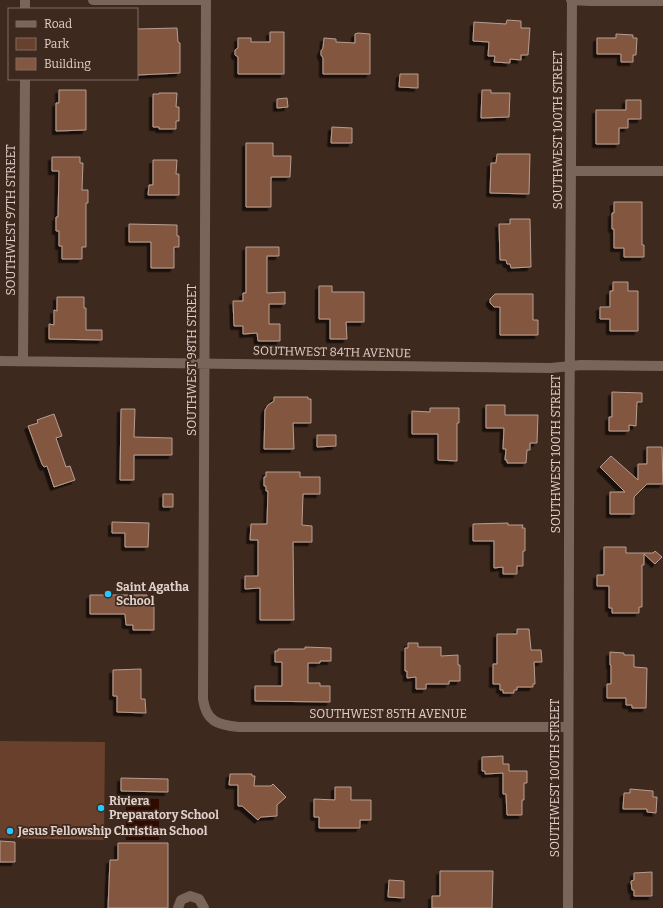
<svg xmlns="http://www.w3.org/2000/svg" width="663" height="908" viewBox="0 0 663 908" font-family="Bitter,serif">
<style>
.green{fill:#69402b}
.water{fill:#300b00}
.building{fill:#835740;stroke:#b89d90;filter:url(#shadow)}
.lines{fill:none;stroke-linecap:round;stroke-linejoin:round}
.minor{stroke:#7a655b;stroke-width:10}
.poi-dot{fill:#27c8ff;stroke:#3e291e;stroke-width:1.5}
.labels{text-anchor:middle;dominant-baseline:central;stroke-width:3.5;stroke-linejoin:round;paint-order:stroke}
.street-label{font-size:12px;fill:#e0d1cb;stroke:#3e291e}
.poi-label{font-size:12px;font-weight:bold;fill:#e0d1cb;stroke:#3e291e;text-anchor:start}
</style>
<defs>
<filter id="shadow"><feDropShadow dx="-3.5" dy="3.5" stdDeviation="0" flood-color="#0009"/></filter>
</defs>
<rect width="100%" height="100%" fill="#3e291e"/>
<path class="green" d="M 0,741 L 105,742 L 104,840 L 0,838 Z"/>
<path class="water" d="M 126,798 L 159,799 L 159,840 L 126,840 Z"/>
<path class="building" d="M 507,20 L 521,21 L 521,28 L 530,28 L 528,55 L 521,55 L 521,60 L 510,59 L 510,63 L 494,62 L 495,56 L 488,56 L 489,42 L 473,41 L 474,22 L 506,24 Z
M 177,28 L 178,42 L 180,43 L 180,73 L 137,75 L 137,29 Z
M 270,32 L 284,32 L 284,74 L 238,74 L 238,57 L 235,55 L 235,50 L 238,48 L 238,38 L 251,38 L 251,42 L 270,42 Z
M 358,33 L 370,34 L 370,74 L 323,74 L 323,58 L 321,55 L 321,51 L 323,48 L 324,38 L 336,39 L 336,42 L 355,43 L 355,34 Z
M 616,34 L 633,35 L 633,38 L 637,38 L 636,55 L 633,55 L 633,62 L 621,62 L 621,54 L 597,54 L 597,38 L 616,38 Z
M 400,74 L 418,74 L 418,88 L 399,87 Z
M 59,90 L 86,90 L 86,130 L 56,131 L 56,103 L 59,103 Z
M 482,90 L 491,90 L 491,93 L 510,93 L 509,117 L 481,118 Z
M 159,93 L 177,93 L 176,107 L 179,107 L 179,121 L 176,121 L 176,129 L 159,129 L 159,127 L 153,127 L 153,94 L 159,94 Z
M 287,98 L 288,107 L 277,108 L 277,99 Z
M 626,100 L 641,100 L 641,119 L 628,119 L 628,128 L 619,128 L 619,144 L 596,144 L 596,110 L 626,110 Z
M 332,127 L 352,128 L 352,143 L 331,143 Z
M 246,143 L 273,143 L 273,156 L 291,156 L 290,177 L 271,177 L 271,207 L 246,207 Z
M 497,154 L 530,154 L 529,194 L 490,193 L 491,163 L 496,163 Z
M 52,157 L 80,157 L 80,163 L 83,163 L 82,190 L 88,190 L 88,203 L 86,203 L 86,247 L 82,247 L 82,259 L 62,259 L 62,246 L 59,246 L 59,231 L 56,231 L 56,217 L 58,217 L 59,171 L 52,171 Z
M 153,160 L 177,160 L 176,174 L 179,174 L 179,195 L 148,195 L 149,185 L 153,185 Z
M 614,202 L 642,202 L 642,245 L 644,245 L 644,257 L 624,257 L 624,248 L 614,248 L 614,229 L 612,229 L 612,213 L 614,213 Z
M 510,219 L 530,219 L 531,267 L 511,268 L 510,264 L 507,264 L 506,260 L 500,260 L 499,224 L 510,224 Z
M 129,224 L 177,225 L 177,236 L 179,236 L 179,247 L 174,247 L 174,268 L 151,268 L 151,242 L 129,242 Z
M 246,247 L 279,247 L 279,256 L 267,256 L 267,293 L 285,292 L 285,304 L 269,304 L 269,324 L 280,324 L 280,341 L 258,341 L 257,333 L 243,334 L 243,326 L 234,326 L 233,301 L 243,301 L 243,293 L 246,293 Z
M 613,282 L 628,282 L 628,291 L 638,291 L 638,331 L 610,331 L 610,319 L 600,319 L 600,307 L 610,307 L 610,291 L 613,291 Z
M 319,286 L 332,286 L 332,292 L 364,292 L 364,322 L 346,322 L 347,339 L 330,339 L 330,319 L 319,319 Z
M 495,294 L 533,294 L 533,320 L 538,320 L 538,335 L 500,335 L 500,307 L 494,307 L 490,303 L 490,299 Z
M 57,297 L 84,297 L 84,308 L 86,308 L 86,330 L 102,330 L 102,340 L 49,339 L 49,324 L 54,325 L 54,310 L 57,311 Z
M 612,392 L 642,393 L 642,402 L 637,402 L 636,426 L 629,425 L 629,431 L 609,431 L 609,417 L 612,417 Z
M 274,397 L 308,397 L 308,399 L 311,399 L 311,423 L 293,423 L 294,449 L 264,449 L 265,410 L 268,405 L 274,401 Z
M 486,405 L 505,405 L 505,415 L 538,415 L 537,443 L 530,443 L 530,450 L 527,450 L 526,463 L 507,463 L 507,460 L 505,460 L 506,449 L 503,449 L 504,428 L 486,428 Z
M 430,408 L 459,408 L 459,423 L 457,423 L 457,461 L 438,460 L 438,434 L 412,434 L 412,411 L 430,412 Z
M 121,409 L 135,409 L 134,437 L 172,438 L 172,455 L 134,455 L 134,480 L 120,480 Z
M 54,414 L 62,436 L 56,438 L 66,467 L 70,466 L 75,480 L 54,487 L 47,466 L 44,467 L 42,464 L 28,426 L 38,423 L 37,420 Z
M 317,435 L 336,435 L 336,446 L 317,447 Z
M 647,447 L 662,447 L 663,484 L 647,484 L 634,497 L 634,514 L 610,514 L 610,492 L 625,492 L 600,467 L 611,456 L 638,480 L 638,464 L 647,464 Z
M 266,472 L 300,472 L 300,477 L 320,477 L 320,494 L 303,494 L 302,525 L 312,526 L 312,542 L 293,542 L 294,620 L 260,620 L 260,588 L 245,589 L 245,576 L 258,576 L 258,540 L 250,540 L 251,524 L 267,524 L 268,491 L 266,491 L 266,486 L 264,486 L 264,477 L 266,477 Z
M 163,494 L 173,494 L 173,507 L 163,507 Z
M 112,522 L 149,523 L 148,547 L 125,547 L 125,533 L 112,533 Z
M 508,523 L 508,525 L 523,525 L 522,528 L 525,528 L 525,551 L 523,551 L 523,566 L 517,566 L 517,574 L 503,574 L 503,567 L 494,568 L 494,541 L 473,541 L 473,524 Z
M 604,547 L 626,547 L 626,553 L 653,553 L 655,551 L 662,557 L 655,564 L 644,554 L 644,565 L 642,565 L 642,607 L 639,607 L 639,613 L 612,613 L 612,608 L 609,608 L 609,586 L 597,586 L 597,575 L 604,575 Z
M 90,595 L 147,595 L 147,603 L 154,603 L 154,630 L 133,630 L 133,625 L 126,625 L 125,614 L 90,614 Z
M 517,629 L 529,629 L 531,650 L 541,650 L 542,662 L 534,662 L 535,684 L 533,684 L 533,687 L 517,687 L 517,690 L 514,690 L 514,693 L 503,693 L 503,690 L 500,690 L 500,684 L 493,684 L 493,664 L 497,664 L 497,634 L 517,634 Z
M 408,643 L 418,643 L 418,647 L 441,647 L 441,656 L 458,655 L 458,665 L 460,665 L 460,681 L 449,681 L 449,684 L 426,684 L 426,689 L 416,689 L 416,677 L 407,678 L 407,671 L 405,671 L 405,648 L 408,648 Z
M 305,647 L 331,648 L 331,661 L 320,661 L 320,663 L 308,663 L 308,683 L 320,683 L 320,686 L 330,686 L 330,702 L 255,701 L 255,686 L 282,686 L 282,662 L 275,662 L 275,651 L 278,651 L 278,649 L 305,649 Z
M 610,652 L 624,653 L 624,655 L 634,655 L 634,667 L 647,668 L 646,708 L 632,708 L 632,705 L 626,705 L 626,698 L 607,698 L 607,684 L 611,684 L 611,665 L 610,665 Z
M 141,669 L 141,699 L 145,699 L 146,713 L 117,712 L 117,696 L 113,696 L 113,670 Z
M 503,756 L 503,764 L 509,764 L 509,771 L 527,771 L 527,783 L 524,783 L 524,800 L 522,800 L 522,815 L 507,815 L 506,794 L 503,794 L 503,773 L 485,774 L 485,771 L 482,771 L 482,757 Z
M 230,774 L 252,774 L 252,776 L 255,776 L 254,786 L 271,786 L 273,784 L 286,797 L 277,805 L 277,816 L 261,817 L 258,820 L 242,806 L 238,806 L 238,785 L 229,785 Z
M 121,778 L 168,779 L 168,792 L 121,791 Z
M 335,787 L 351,787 L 351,800 L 371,800 L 371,820 L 360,820 L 360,828 L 319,828 L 319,817 L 314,817 L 314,799 L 335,800 Z
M 630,789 L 653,791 L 653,797 L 657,797 L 656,813 L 647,812 L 647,809 L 623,809 L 624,793 L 630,793 Z
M 0,841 L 15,842 L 15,862 L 0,862 Z
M 118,843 L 168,843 L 168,908 L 108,908 L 110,860 L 118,860 Z
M 440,871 L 493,871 L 492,908 L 432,908 L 432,896 L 440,896 Z
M 652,872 L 652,896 L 634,896 L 634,890 L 632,890 L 631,881 L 634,880 L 634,873 Z
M 389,880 L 404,881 L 404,898 L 388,897 Z"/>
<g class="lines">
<path class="minor" d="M 93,0 L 202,0
M 206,0 L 203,699 C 206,721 217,725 239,727 L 568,727
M 571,0 L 590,1 L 663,1
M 25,9 L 25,0
M 572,171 L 663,171
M 0,361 L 551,368 L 581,365 L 663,366
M 23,361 L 25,79
M 178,908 L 181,900 L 190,896 L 199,899 L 204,908
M 568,908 C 568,605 570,303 572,0"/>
</g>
<g class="poi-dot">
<circle cx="108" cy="594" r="4"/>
<circle cx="101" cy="808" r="4"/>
<circle cx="10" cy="831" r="4"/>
</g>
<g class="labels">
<g class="street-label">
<text transform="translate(558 130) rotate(-90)">SOUTHWEST 100TH STREET</text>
<text transform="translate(11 220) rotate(-90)">SOUTHWEST 97TH STREET</text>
<text transform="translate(332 352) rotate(1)">SOUTHWEST 84TH AVENUE</text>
<text transform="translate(192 360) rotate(-90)">SOUTHWEST 98TH STREET</text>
<text transform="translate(556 454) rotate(-90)">SOUTHWEST 100TH STREET</text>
<text x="388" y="714">SOUTHWEST 85TH AVENUE</text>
<text transform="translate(555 778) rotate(-90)">SOUTHWEST 100TH STREET</text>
</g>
<g class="poi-label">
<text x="116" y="587">Saint Agatha<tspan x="116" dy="14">School</tspan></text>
<text x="109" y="801">Riviera<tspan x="109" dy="14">Preparatory School</tspan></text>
<text x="18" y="831">Jesus Fellowship Christian School</text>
</g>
</g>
<rect x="8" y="8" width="130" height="72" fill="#3e291e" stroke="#7f6c63"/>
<rect x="16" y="21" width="20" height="6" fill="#7a655b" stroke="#7f6c63"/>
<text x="44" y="28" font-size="12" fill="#e0d1cb">Road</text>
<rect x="16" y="38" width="20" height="12" fill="#69402b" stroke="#7f6c63"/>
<text x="44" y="48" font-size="12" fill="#e0d1cb">Park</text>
<rect x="16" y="58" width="20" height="12" fill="#835740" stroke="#7f6c63"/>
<text x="44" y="68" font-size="12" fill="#e0d1cb">Building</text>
</svg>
